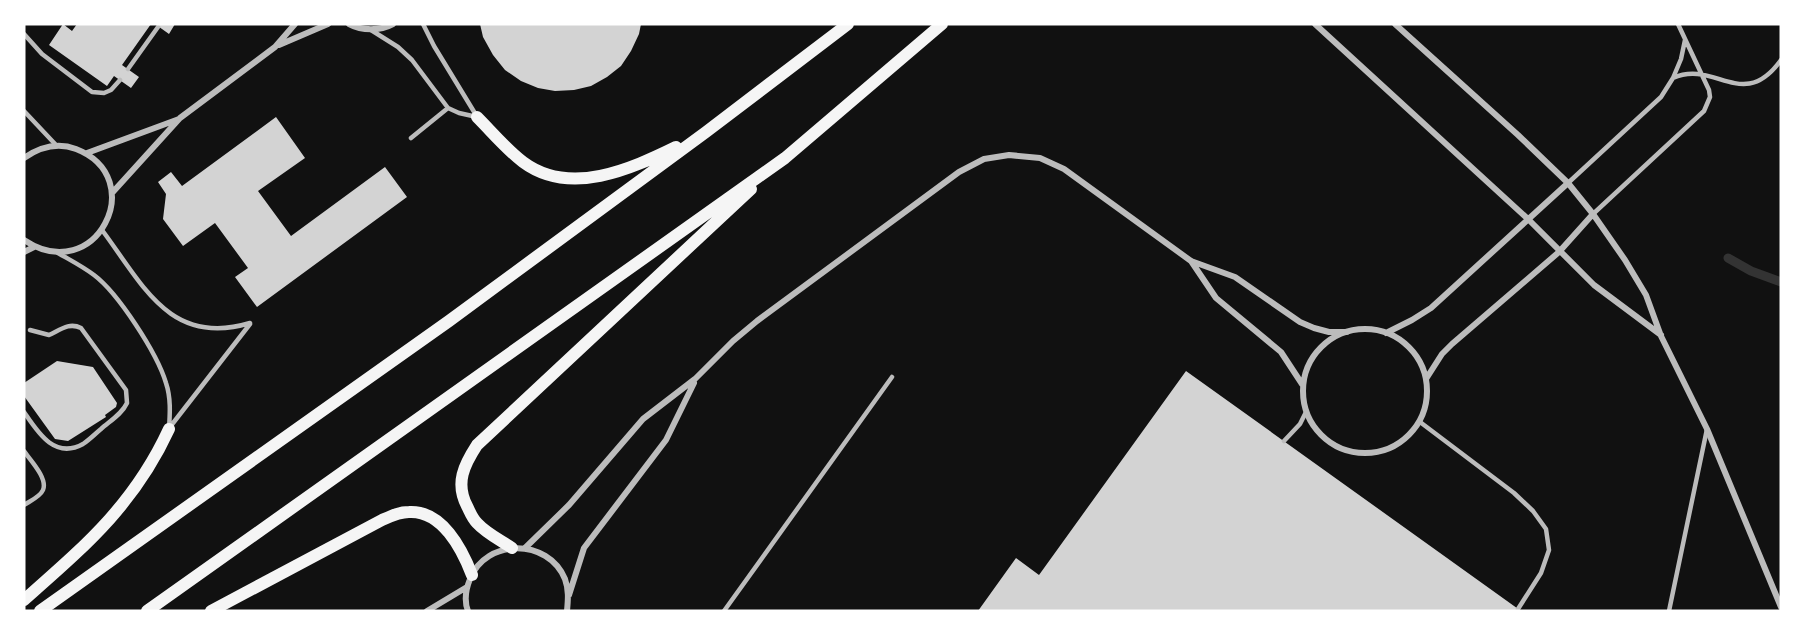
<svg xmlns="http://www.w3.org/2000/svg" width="1805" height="635" viewBox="0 0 1805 635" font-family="Jost,sans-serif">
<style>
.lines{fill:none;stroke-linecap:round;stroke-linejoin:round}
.stream{stroke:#333;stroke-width:9}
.building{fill:#d3d3d3}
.service{stroke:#bcbcbc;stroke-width:4.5}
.minor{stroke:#bcbcbc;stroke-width:6}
.secondary{stroke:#f5f5f5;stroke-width:12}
</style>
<rect width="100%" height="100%" fill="#111"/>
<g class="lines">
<path class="stream" d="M 1728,258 L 1751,271 L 1781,282"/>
</g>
<path class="building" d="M 63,24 L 72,31 L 77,24 L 151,24 L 122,65 L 139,77 L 131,88 L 114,76 L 107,86 L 49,45 Z
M 155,24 L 175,24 L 169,34 Z
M 480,24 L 641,24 L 639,34 L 631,51 L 621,66 L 607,77 L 591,86 L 574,90 L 555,91 L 538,88 L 521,81 L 505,70 L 493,55 L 483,37 Z
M 276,117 L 305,158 L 258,191 L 291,236 L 385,167 L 407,197 L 257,307 L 235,277 L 248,268 L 215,223 L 183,246 L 163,219 L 166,194 L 158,182 L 171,172 L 182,186 Z
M 57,361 L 93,367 L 117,403 L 116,407 L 105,415 L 106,417 L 68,441 L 55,439 L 24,396 L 24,383 Z
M 1186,371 L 1521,611 L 978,611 L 1016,558 L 1039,575 Z"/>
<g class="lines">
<path class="service" d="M 423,24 L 434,46 L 476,115
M 371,30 L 398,47 L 412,60 L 448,108 L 459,113 L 477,117
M 24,34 L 42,54 L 92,92 L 104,93 L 111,90 L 120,80
M 128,69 L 158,27
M 1673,78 C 1715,59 1743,113 1781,60
M 24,111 L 56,145
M 411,138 L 448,108
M 1568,183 L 1661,97 L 1673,78 L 1681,59 L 1685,40
M 1593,214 L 1704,111 L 1710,97 L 1709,90 L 1678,24
M 102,230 C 143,285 170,347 250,323
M 58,253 C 70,260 82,266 94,275 C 118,293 157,353 166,383 C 171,398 170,413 169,429
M 24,412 C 37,431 54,460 83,444 C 89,440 95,434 101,429 C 110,421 122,414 127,403 L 126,390 L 81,328 C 69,322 60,330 49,335 L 30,330
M 1420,422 L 1514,493 L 1533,511 L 1546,529 L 1549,550 L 1541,573 L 1518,609
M 170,427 L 250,324
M 1284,441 L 1300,424 L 1306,412
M 24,451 C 30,460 48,478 43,490 C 40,497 30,501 24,505
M 724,611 L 892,377
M 1669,611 L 1707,429"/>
<path class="minor" d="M 349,24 C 362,31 380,31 393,24
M 1315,24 L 1529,220 L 1594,285 L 1661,335
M 1395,24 L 1518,135 L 1568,183 L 1593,214 L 1625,260 L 1646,295 L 1661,336 L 1707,429 L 1781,607
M 279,45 L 328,24
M 87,153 L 179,119
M 24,158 C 40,147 57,142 76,149 C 151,178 96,288 24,240
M 112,193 L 180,118 L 275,47 L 295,24
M 24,252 L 34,247
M 1191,261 L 1216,298 L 1281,352 L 1302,384
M1303 391a62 62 0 1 1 124 0a62 62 0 1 1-124 0Z
M 1386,333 L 1412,320 L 1431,308 L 1568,183
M 1426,379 L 1442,354 L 1452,344 L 1559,252 L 1593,214
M 525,548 L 569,505 L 643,419 L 695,379 L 733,341 L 757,321 L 959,172 L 984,159 L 1009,155 L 1040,158 L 1064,169 L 1191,261 L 1235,277 L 1300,322 L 1314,328 L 1329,332 L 1347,332
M 569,595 L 584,548 L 666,440 L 694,383
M 427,611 L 467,587
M 468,611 C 464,601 466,589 470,579 C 486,538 548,538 565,579 C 569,590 568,600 567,611"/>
<path class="secondary" d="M 477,117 C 492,132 506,149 523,162 C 570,197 631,169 676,147
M 512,548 C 500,540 486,533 477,523 C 472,518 470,512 467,506 C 455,483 464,465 477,445 L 751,189
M 24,600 C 85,546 134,505 169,429
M 40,611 L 449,321 L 706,132 L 848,24
M 147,611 L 785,158 L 942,24
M 211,611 L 382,520 C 391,516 399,512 409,512 C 442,510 462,549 472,575"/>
</g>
<rect width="1805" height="635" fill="none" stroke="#ffffff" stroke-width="51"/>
</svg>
